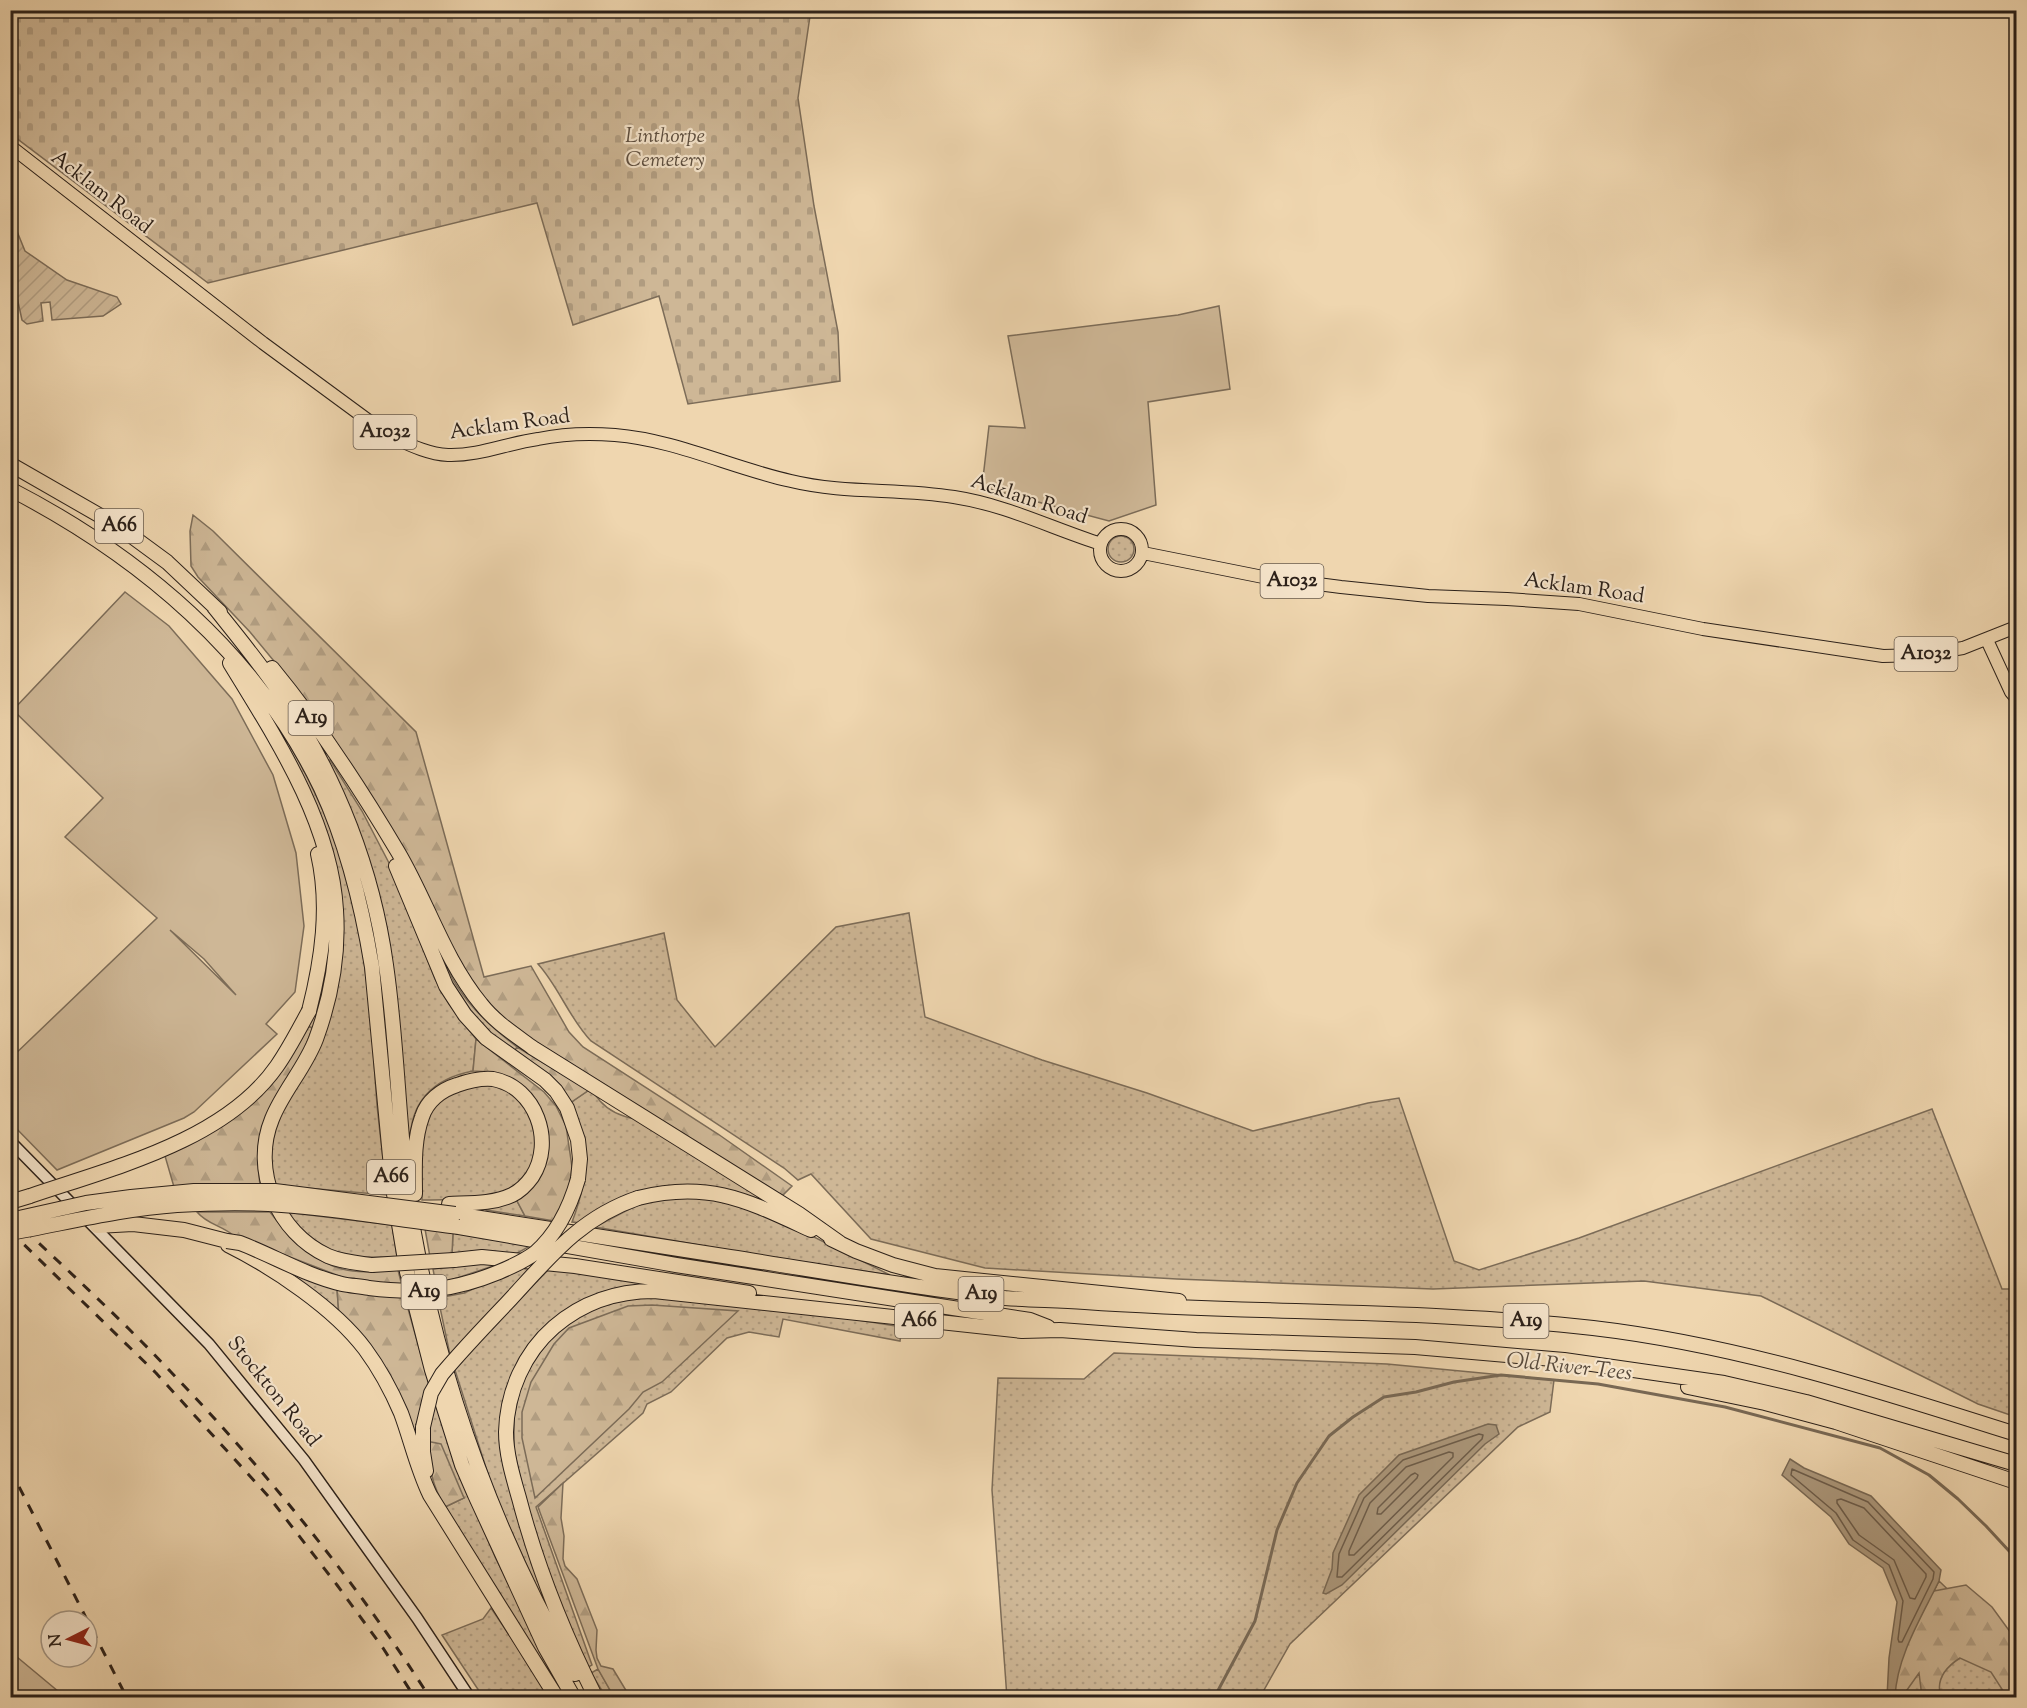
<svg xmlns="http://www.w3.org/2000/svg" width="2027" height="1708" viewBox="0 0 2027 1708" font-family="'Sorts Mill Goudy',serif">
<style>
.grass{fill:url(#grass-dots);stroke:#7c6c58;stroke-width:1.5}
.forest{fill:url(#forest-firs);stroke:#7c6c58;stroke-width:1.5}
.cemetery{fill:url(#cemetery-stones);stroke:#7c6c58;stroke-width:1.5}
.park{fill:#ceb796;stroke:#7c6c58;stroke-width:1.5;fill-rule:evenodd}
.garden{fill:url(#garden-furrows);stroke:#7c6c58;stroke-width:1.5}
.water{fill:#ac987c;stroke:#786854;stroke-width:1.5}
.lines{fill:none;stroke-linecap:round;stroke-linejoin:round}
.shore{stroke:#6c5c4a;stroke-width:1.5}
.stream{stroke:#786854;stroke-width:3}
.secondary-casing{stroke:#2b2019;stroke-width:13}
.primary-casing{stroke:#2b2019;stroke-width:14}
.highway-casing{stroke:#2b2019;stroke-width:16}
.secondary{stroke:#f5e4cb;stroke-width:10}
.primary{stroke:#efd6af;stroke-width:12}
.highway{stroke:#efd6af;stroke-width:14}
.rail{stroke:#2b2019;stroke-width:3;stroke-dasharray:10 10;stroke-linecap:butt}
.highway-bridge-casing{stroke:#2b2019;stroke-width:16;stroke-linecap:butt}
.highway-bridge{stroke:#efd6af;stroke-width:14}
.labels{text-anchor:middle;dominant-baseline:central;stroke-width:4.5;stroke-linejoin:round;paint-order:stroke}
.shield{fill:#f5e4cb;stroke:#685b4e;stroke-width:1.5}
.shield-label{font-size:20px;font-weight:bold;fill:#2b2019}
.park-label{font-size:21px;font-style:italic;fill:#5c4d3e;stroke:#f5e4cb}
.street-label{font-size:21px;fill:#2b2019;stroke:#f5e4cb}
.water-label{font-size:22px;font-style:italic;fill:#584a3c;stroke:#f5e4cb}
</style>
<defs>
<pattern id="grass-dots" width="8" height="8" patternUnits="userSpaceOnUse" patternTransform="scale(1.5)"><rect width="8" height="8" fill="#ceb796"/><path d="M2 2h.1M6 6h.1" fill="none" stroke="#b19d81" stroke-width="1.8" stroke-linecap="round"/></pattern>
<pattern id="forest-firs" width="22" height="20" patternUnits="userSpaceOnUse" patternTransform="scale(1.5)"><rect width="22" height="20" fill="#ceb796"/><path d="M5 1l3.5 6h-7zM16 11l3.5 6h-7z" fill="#b19d81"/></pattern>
<pattern id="cemetery-stones" width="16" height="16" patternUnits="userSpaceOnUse" patternTransform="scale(1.5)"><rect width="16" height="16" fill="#ceb796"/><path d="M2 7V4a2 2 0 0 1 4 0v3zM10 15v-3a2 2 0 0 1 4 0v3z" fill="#b19d81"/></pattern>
<pattern id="garden-furrows" width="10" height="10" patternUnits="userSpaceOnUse" patternTransform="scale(1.5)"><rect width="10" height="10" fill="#ceb796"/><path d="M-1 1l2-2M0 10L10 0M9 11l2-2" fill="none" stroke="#b19d81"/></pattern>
</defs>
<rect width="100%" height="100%" fill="#efd6af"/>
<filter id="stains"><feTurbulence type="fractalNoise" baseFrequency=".00333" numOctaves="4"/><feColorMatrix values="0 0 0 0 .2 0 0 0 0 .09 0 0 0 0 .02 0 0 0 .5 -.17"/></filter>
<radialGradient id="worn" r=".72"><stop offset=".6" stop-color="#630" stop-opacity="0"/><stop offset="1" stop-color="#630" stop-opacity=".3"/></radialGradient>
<path class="grass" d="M1108 549a13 13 0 1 1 26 0a13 13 0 1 1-26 0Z
M 272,715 C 306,770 335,827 350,889 C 368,960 372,1032 377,1105 C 380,1135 384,1165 387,1195 L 272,1185 L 269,1159 L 273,1129 L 329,1012 L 333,870 L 269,718 Z
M 327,760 L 330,760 L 362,811 L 389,863 L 435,979 L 449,1004 L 476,1039 L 473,1071 C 432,1079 409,1103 410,1146 L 406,1147 L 392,980 Z
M 909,913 L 925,1017 L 1042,1060 L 1147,1093 L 1253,1131 L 1368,1103 L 1399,1098 L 1454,1261 L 1479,1270 L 1579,1238 L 1932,1109 L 2002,1289 L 2014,1289 L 2016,1296 L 2016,1417 L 1978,1404 L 1761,1296 L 1644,1281 L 1433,1289 L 1177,1279 L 985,1268 L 871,1239 L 811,1174 L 798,1180 L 784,1168 L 591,1041 C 569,1018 559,987 538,964 L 664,933 L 677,1000 L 715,1047 L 836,927 Z
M 433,935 C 441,952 447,971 457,986 C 473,1011 494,1029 517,1047 L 513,1054 C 471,1020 449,986 430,936 Z
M 328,937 L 330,937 C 328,968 324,998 313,1028 L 306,1026 Z
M 486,1083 C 539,1093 558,1161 509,1190 C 491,1201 444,1200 422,1200 C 422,1172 416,1121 439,1102 C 452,1091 469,1087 486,1083 Z
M 589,1090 C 595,1093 596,1096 600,1101 C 609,1111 623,1117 636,1119 L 789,1213 L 681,1186 L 582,1223 L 572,1222 C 589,1177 591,1147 570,1103 Z
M 714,1197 L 774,1217 L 890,1275 L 751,1254 L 595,1227 L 641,1203 L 662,1198 Z
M 516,1199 L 525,1216 L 486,1210 L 486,1208 Z
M 285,1212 L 392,1225 L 397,1257 C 366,1258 332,1259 307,1237 C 299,1229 292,1220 285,1212 Z
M 453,1233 L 530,1246 L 514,1255 L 452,1254 Z
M 488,1263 L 496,1265 L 436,1285 L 433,1269 Z
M 530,1264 L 535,1266 L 450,1355 L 438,1298 L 464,1293 Z
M 273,1265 L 337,1289 L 339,1316 Z
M 549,1269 L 659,1285 L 641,1284 L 602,1292 L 573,1306 L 537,1337 L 502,1434 L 556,1619 L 552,1621 L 494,1493 L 454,1367 Z
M 643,1296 L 796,1310 L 902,1327 L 900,1341 L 783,1319 L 779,1337 L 749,1332 L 727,1338 L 671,1392 L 647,1404 L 643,1413 L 536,1507 L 592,1665 L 587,1668 L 548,1572 L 525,1498 L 514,1450 L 514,1417 L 521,1384 L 535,1358 L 555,1334 L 588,1309 Z
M 1114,1353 L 1387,1364 L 1554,1380 L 1550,1412 L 1518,1427 L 1290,1644 L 1260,1697 L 1007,1698 L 992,1490 L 998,1378 L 1084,1379 Z
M 434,1400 L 464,1484 L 496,1559 L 556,1674 L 552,1677 L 445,1507 L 464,1498 L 426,1441 Z
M 1939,1581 L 2007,1646 L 2016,1697 L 1895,1698 L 1910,1639 Z
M 491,1608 L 551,1697 L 483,1697 L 442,1635 L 483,1619 Z
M 598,1669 L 614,1697 L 606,1697 L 591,1673 Z"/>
<path class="forest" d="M 193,515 L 213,531 L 416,732 L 484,977 L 531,966 L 569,1032 L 583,1047 L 718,1134 L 792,1186 L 782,1196 L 501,1020 L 472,987 L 283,672 L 250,632 L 198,577 L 191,566 L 190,531 Z
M 306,1026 L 313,1028 C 308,1038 305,1049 300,1058 C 272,1109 251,1122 260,1185 L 174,1187 L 165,1156 C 228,1124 278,1095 306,1026 Z
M 476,1039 L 544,1092 L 556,1106 L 566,1126 L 572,1167 L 569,1190 L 554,1221 L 525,1216 L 516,1199 C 524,1188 542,1169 546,1157 C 557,1123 530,1082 496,1073 C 489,1071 480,1072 473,1071 Z
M 517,1047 L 589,1090 L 570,1103 L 513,1054 Z
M 197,1212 L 270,1212 C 288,1236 312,1261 342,1269 C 360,1274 380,1271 398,1270 L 402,1286 L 347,1279 L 233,1235 C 220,1225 207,1224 197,1212 Z
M 425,1229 L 453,1233 L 452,1254 L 430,1257 Z
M 337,1289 L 365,1294 L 405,1298 L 430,1387 L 416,1432 L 410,1433 L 339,1316 Z
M 652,1305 L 738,1311 L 662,1382 L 643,1392 L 629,1409 L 535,1498 L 522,1438 L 522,1412 L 531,1382 L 554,1344 L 569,1328 L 628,1306 Z
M 426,1441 L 441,1444 L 464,1498 L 445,1507 C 432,1486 429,1466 426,1441 Z
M 563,1483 L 561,1518 L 564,1536 L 563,1559 L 565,1566 L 577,1579 L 597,1630 L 596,1650 L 597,1658 L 601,1666 L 613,1669 L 630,1697 L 614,1697 L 598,1669 L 538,1507 Z
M 1966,1585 L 1992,1607 L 2016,1640 L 2016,1697 L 2007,1697 L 1991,1672 L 1960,1658 C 1946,1667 1935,1679 1941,1697 L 1922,1697 L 1919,1673 L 1902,1697 L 1891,1698 L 1906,1628 L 1934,1591 Z"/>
<path class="cemetery" d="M 10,11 L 809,11 L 810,16 L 798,98 L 814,206 L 838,332 L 840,381 L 688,404 L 659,296 L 573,325 L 537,203 L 208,283 L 11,134 Z"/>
<path class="park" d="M 1219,306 L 1230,389 L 1148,402 L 1156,505 L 1109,521 L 982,487 L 989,426 L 1025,428 L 1008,336 L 1178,315 Z
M 125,592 L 169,626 L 232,699 L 273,775 L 296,853 L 304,926 L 295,992 L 266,1024 L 277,1034 L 194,1112 L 184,1118 L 57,1170 L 11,1123 L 11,1058 L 157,918 L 65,837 L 103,798 L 13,710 ZM 170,930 L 204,959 L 236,995 Z
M 11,1652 L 65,1697 L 11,1697 Z"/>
<path class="garden" d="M 10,214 L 25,251 L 67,280 L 117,297 L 121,304 L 103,316 L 52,320 L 50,302 L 41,303 L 43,321 L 27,324 L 22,320 L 11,270 Z"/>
<path class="water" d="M 1488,1424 L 1496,1425 L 1499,1434 L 1485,1444 L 1342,1585 L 1326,1594 L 1323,1593 L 1332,1569 L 1333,1553 L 1359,1495 L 1399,1455 Z
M 1790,1459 L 1804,1468 L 1871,1496 L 1941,1570 L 1939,1581 C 1921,1618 1897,1656 1895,1697 L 1887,1697 L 1889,1658 L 1897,1602 L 1883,1568 L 1849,1544 L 1831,1517 L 1782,1475 Z"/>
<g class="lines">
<path class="shore" d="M 1479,1434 L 1483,1435 L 1482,1439 L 1342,1577 L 1337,1577 L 1339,1554 L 1364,1498 L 1403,1460 Z
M 1449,1452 L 1453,1453 L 1453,1457 L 1354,1555 L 1349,1555 L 1349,1551 L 1370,1503 L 1406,1467 Z
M 1792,1469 L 1868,1502 L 1934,1572 L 1933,1579 L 1902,1642 L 1899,1642 L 1898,1639 L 1903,1601 L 1889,1565 L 1853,1540 L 1836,1513 L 1791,1475 Z
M 1415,1473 L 1418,1475 L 1417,1478 L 1381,1514 L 1377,1514 L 1378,1508 L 1411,1475 Z
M 1841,1499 L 1864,1508 L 1926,1574 L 1926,1577 L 1915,1599 L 1910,1598 L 1894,1560 L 1859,1535 L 1837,1503 L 1837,1500 Z"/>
<path class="stream" d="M 1214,1698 L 1255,1621 L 1277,1530 L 1297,1483 L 1329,1436 L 1353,1417 L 1384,1397 L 1416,1392 L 1454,1382 L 1501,1375 L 1598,1384 L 1725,1407 L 1880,1448 L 1929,1475 L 1958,1499 L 1986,1526 L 2010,1552 L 2016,1568"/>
<g class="secondary-casing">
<path id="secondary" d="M 10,1141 L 209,1344 L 304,1460 L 417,1618 L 470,1698"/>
</g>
<g class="primary-casing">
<path id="primary" d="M 10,146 L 263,343 L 388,435 C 408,444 427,454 448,455 C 479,456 508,443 538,439 C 562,434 590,433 615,435 C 676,440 732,468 791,481 C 844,494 900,488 954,497 C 1006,505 1051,528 1101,544
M1100 550a21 21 0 1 1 42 0a21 21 0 1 1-42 0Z
M 1143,553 L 1263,577 L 1341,587 L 1428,596 L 1507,599 L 1579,604 L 1703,629 L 1883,656 L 1921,655 L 1963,648 L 2016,627
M 1987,640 L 2011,692 L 2016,698"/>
</g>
<g class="highway-casing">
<path id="highway" d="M 10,464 L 118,526 L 167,562 L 220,612
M 10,489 C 140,556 257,654 321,788 C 347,844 362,906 372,967 L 393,1188 L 407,1272 L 432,1370 L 462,1465 L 475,1495 L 545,1647 L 574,1698
M 214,607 C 238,637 263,667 284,699 C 337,778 373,870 386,965 C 399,1054 398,1144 414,1233 C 442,1388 497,1538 575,1674
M 230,663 C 275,737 331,821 336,910 C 339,954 331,998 316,1039 C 305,1068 283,1091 272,1119 C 251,1170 277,1233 328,1256 C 342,1262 357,1263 372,1265
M 272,668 C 319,725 360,788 398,852 C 427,901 444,959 481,1004 C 495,1022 514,1034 533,1048 L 799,1214 L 840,1243
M 396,866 L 446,986 L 465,1015 L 486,1038 L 545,1080 L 556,1091 L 567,1108 L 578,1140 L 580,1159 L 578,1179
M 309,1011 C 322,960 330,906 318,854
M 415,1194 C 415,1169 413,1142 422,1117 C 427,1101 441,1090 457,1085 C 468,1081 482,1078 493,1079 C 536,1087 555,1142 532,1177 C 527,1184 520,1191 512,1195 C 493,1204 470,1203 449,1204
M 638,1198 C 709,1180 748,1201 811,1230
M 10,1202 L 30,1196
M 455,1214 C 547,1229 638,1242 730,1257 C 822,1271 913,1288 1005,1298 C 1032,1300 1058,1300 1085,1302 C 1254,1314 1424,1309 1593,1328 C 1738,1345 1878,1390 2016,1434
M 97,1226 L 133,1224 L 184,1230 L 227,1241 L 228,1245 C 274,1268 334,1308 365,1349 C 379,1368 392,1392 401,1413 C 411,1440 417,1468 430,1495 L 557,1698
M 459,1227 L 676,1265 L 1030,1320 L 1048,1327
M 831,1239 L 856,1251 L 893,1265 L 935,1276 L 1179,1301
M 454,1260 L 482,1257 L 575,1266 L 749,1293
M 1688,1387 L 1765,1403 L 1836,1422 L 2016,1482
M 423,1427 L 423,1452 L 426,1471
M 596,1698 C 564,1634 537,1567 519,1498 C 513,1477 506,1454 506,1432 C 507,1392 524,1353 554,1327 C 583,1302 616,1291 654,1291 L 1022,1331 L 1060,1330 L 1196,1340 L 1415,1347 L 1564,1360 L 1724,1383 L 1806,1402 L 2016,1464"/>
</g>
<use href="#secondary" class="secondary"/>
<use href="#primary" class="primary"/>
<use href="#highway" class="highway"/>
<path class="rail" d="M 10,1216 C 64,1267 119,1317 170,1371 C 266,1471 355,1580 430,1698
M 10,1231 L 156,1373 L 269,1497 L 337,1585 L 383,1648 L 415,1698
M 10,1469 L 127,1698"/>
<g class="highway-bridge-casing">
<path id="highway-bridge" d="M 30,1196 C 112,1168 225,1141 277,1066 C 289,1049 299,1029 309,1011
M 10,1220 L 86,1203 L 131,1197 L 194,1191 L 275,1191 L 455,1214
M 10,1233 C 66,1223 120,1209 177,1205 C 211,1203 248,1202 282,1205 C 341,1209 400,1220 459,1227
M 227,1241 L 240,1243 C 274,1256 307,1276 342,1284 C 351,1286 360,1286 369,1288 C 417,1294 453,1291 499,1272 C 511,1267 524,1261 535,1253 C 557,1234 570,1207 578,1179
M 372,1265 L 454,1260
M 423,1427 L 431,1393 L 442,1374 C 463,1349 485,1326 507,1303 C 548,1259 579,1218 638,1198"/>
</g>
<use href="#highway-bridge" class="highway-bridge"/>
</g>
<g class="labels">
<g class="shield">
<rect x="353.5" y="415" width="63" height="34" rx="4.5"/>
<rect x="95" y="509" width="48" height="34" rx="4.5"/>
<rect x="1260.5" y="564" width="63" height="34" rx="4.5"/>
<rect x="1894.5" y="637" width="63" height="34" rx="4.5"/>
<rect x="288.5" y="701" width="45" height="34" rx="4.5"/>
<rect x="367" y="1160" width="48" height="34" rx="4.5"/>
<rect x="401.5" y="1275" width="45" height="34" rx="4.5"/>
<rect x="958.5" y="1277" width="45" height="34" rx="4.5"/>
<rect x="895" y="1304" width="48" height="34" rx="4.5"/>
<rect x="1503.5" y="1304" width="45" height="34" rx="4.5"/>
</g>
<g class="shield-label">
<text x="385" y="432">A1032</text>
<text x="119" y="526">A66</text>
<text x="1292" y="581">A1032</text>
<text x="1926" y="654">A1032</text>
<text x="311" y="718">A19</text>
<text x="391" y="1177">A66</text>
<text x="424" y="1292">A19</text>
<text x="981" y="1294">A19</text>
<text x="919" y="1321">A66</text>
<text x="1526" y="1321">A19</text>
</g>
<g class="park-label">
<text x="665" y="137">Linthorpe<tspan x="665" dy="24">Cemetery</tspan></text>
</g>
<g class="street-label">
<text transform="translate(101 193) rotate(38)">Acklam Road</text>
<text transform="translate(510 425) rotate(-8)">Acklam Road</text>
<text transform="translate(1029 500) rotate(18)">Acklam Road</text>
<text transform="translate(1584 589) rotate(8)">Acklam Road</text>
<text transform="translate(273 1392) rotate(51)">Stockton Road</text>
</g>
<g class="water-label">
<text transform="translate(1569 1368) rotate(6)">Old River Tees</text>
</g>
</g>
<rect width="2027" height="1708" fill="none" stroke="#efd6af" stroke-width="36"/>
<rect x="12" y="12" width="2003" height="1684" fill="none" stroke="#2b2019" stroke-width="3"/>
<rect x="18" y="18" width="1991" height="1672" fill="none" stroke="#2b2019" stroke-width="1.5"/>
<g transform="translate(69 1639) rotate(264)"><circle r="28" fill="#f5e4cb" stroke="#a49684" stroke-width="1.5"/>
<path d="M0-4.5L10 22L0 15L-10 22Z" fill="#8f2418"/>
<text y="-9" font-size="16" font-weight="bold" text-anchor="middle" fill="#2b2019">N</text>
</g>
<rect width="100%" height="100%" filter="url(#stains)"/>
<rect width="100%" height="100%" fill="url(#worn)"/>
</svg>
